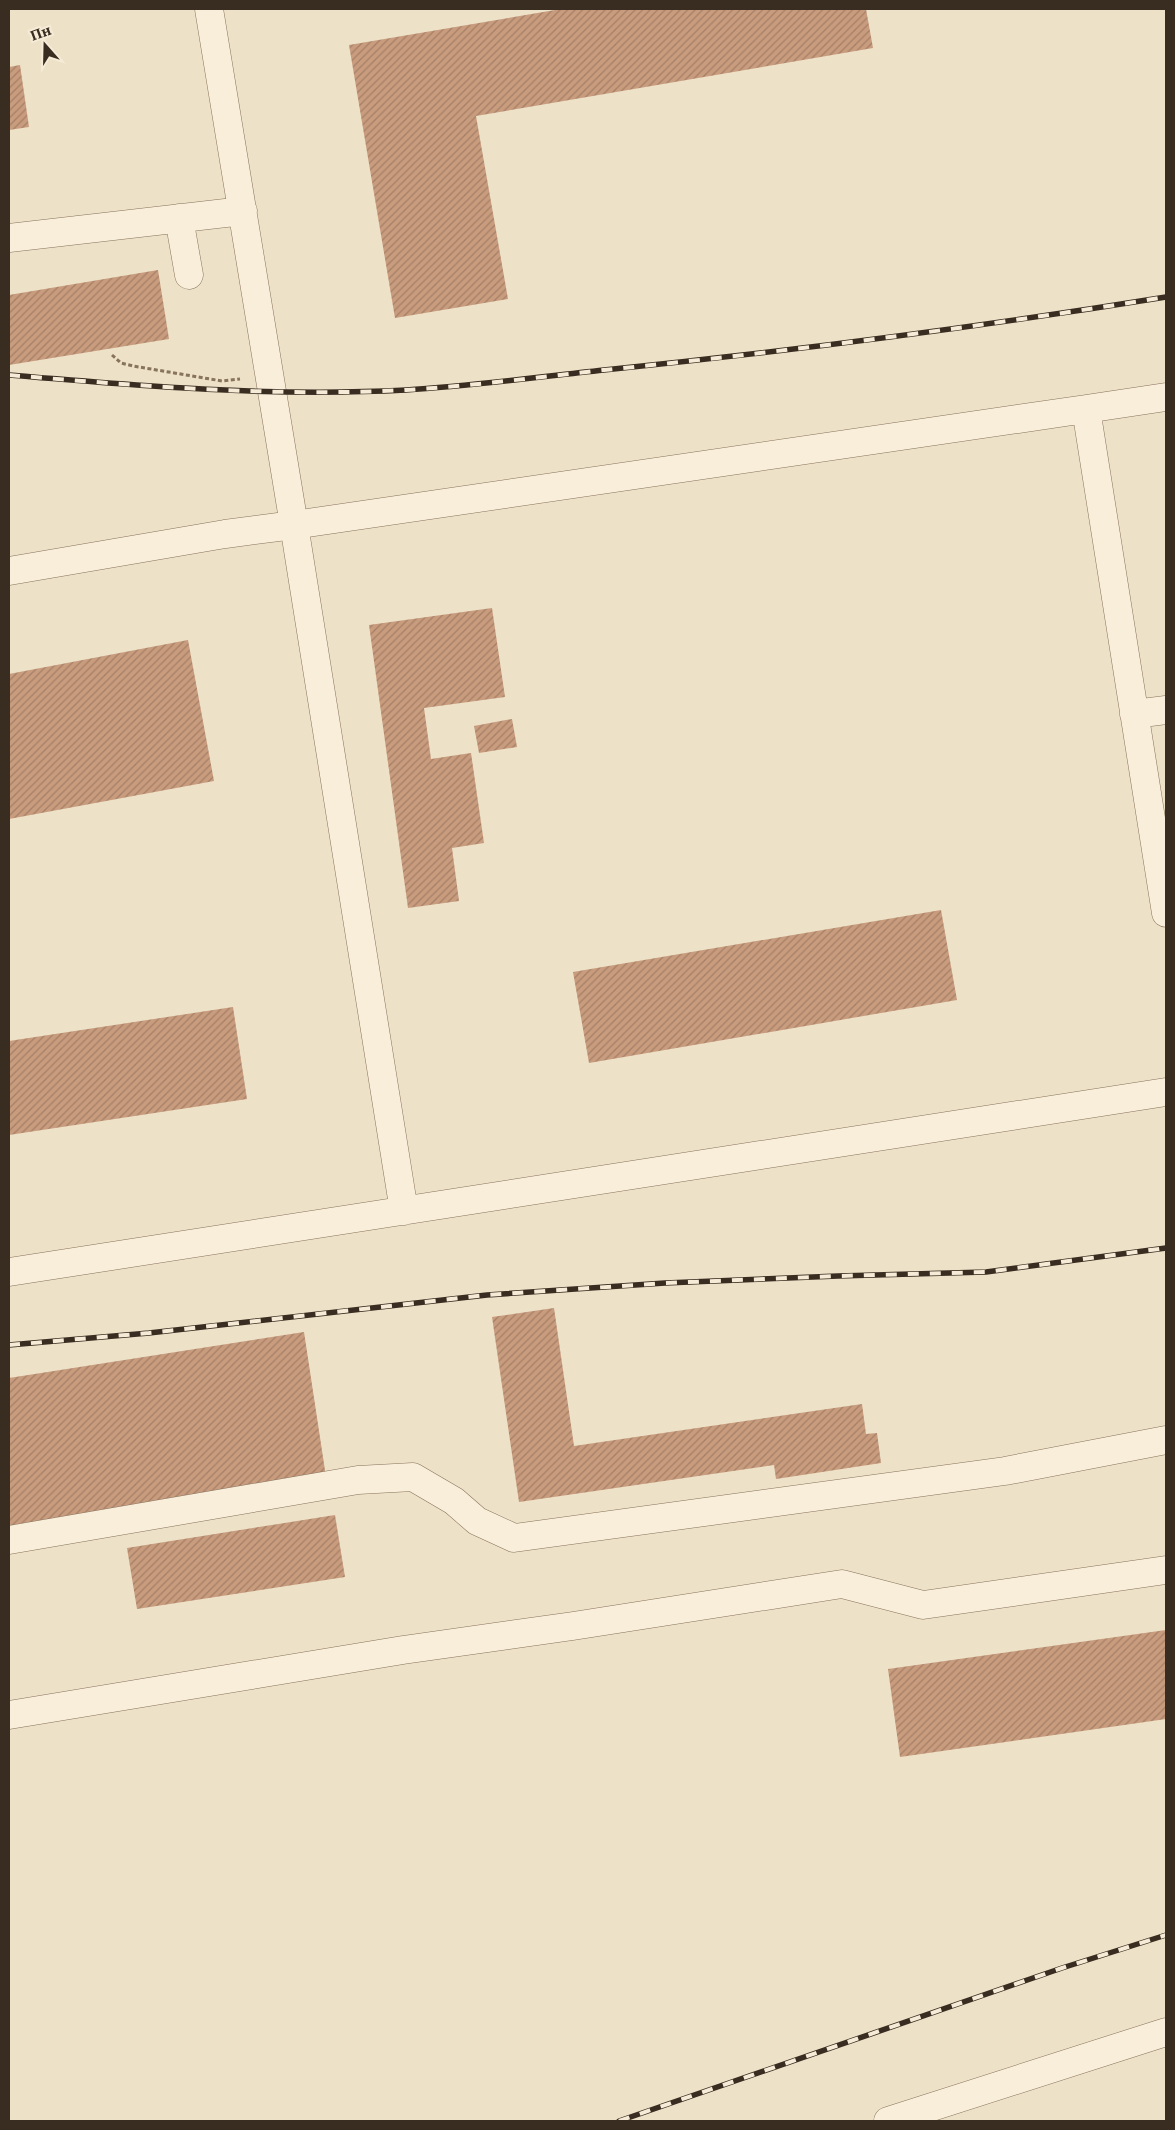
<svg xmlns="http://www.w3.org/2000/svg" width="1175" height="2130" viewBox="0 0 1175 2130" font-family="'IBM Plex Serif',serif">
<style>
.building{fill:url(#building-hatch)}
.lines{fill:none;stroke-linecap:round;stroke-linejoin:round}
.minor-casing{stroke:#88735d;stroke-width:29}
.path{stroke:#88735d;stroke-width:3;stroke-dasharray:4 2.5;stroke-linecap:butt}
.minor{stroke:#f8eeda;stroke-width:28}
.rail-casing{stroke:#392c20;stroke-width:5.5}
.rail{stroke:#f5ebd6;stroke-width:4;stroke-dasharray:11;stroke-linecap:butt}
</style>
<defs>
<pattern id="building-hatch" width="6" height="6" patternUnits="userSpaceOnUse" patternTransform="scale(1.25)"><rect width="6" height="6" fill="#c99c7e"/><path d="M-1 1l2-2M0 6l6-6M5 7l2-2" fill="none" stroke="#a47f67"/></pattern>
</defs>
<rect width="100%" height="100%" fill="#ede1c7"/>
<path class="building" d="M 561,9 L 866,9 L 873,48 L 476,116 L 508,299 L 395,318 L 349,45 Z
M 20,65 L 29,127 L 9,130 L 9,67 Z
M 158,270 L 169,339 L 9,365 L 9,295 Z
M 492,608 L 505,697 L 424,708 L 431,759 L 471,753 L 484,843 L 452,848 L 459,901 L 408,908 L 369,625 Z
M 188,640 L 214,781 L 9,819 L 9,674 Z
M 512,719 L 517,747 L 479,753 L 474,726 Z
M 941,910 L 957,1000 L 589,1063 L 573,972 Z
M 233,1007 L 247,1099 L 9,1135 L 9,1041 Z
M 554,1308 L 574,1446 L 862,1404 L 866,1434 L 877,1433 L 881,1463 L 776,1479 L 774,1465 L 519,1502 L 492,1317 Z
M 304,1332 L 326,1477 L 9,1526 L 9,1378 Z
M 335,1515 L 345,1577 L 137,1609 L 127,1548 Z
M 1166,1630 L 1166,1719 L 900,1757 L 888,1669 Z"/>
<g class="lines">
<g class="minor-casing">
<path id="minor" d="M 179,218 L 189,275
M 9,238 L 243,211
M 1166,397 L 1086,409 L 1166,913
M 9,571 L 225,534 L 294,525 L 209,9
M 1134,714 L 1166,710
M 404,1211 L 294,525 L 1086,409
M 9,1272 L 1166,1092
M 9,1540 L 358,1480 L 413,1477 L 454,1501 L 477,1521 L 514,1538 L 1005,1471 L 1166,1440
M 9,1715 L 403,1650 L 573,1626 L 842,1584 L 923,1605 L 1166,1570
M 888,2121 L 1166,2032"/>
</g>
<path class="path" d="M 112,355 L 121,363 L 133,366 L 222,381 L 240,379"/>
<use href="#minor" class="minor"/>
<g class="rail-casing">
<path id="rail" d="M 9,375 C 141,386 273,397 406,390 C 472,386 538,377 604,370 C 792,351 979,327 1166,297
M 9,1345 L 149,1333 L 487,1295 L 665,1283 L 838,1276 L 986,1272 L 1166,1248
M 619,2121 L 1062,1968 L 1166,1935"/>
</g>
<use href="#rail" class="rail"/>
</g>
<rect width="1175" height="2130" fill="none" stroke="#392c20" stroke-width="20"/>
<g transform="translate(45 45) rotate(340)" stroke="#f5ebd6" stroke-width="4" paint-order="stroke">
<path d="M0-4L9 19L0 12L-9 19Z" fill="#392c20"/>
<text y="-8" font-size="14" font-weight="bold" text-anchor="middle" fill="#392c20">Пн</text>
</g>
</svg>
